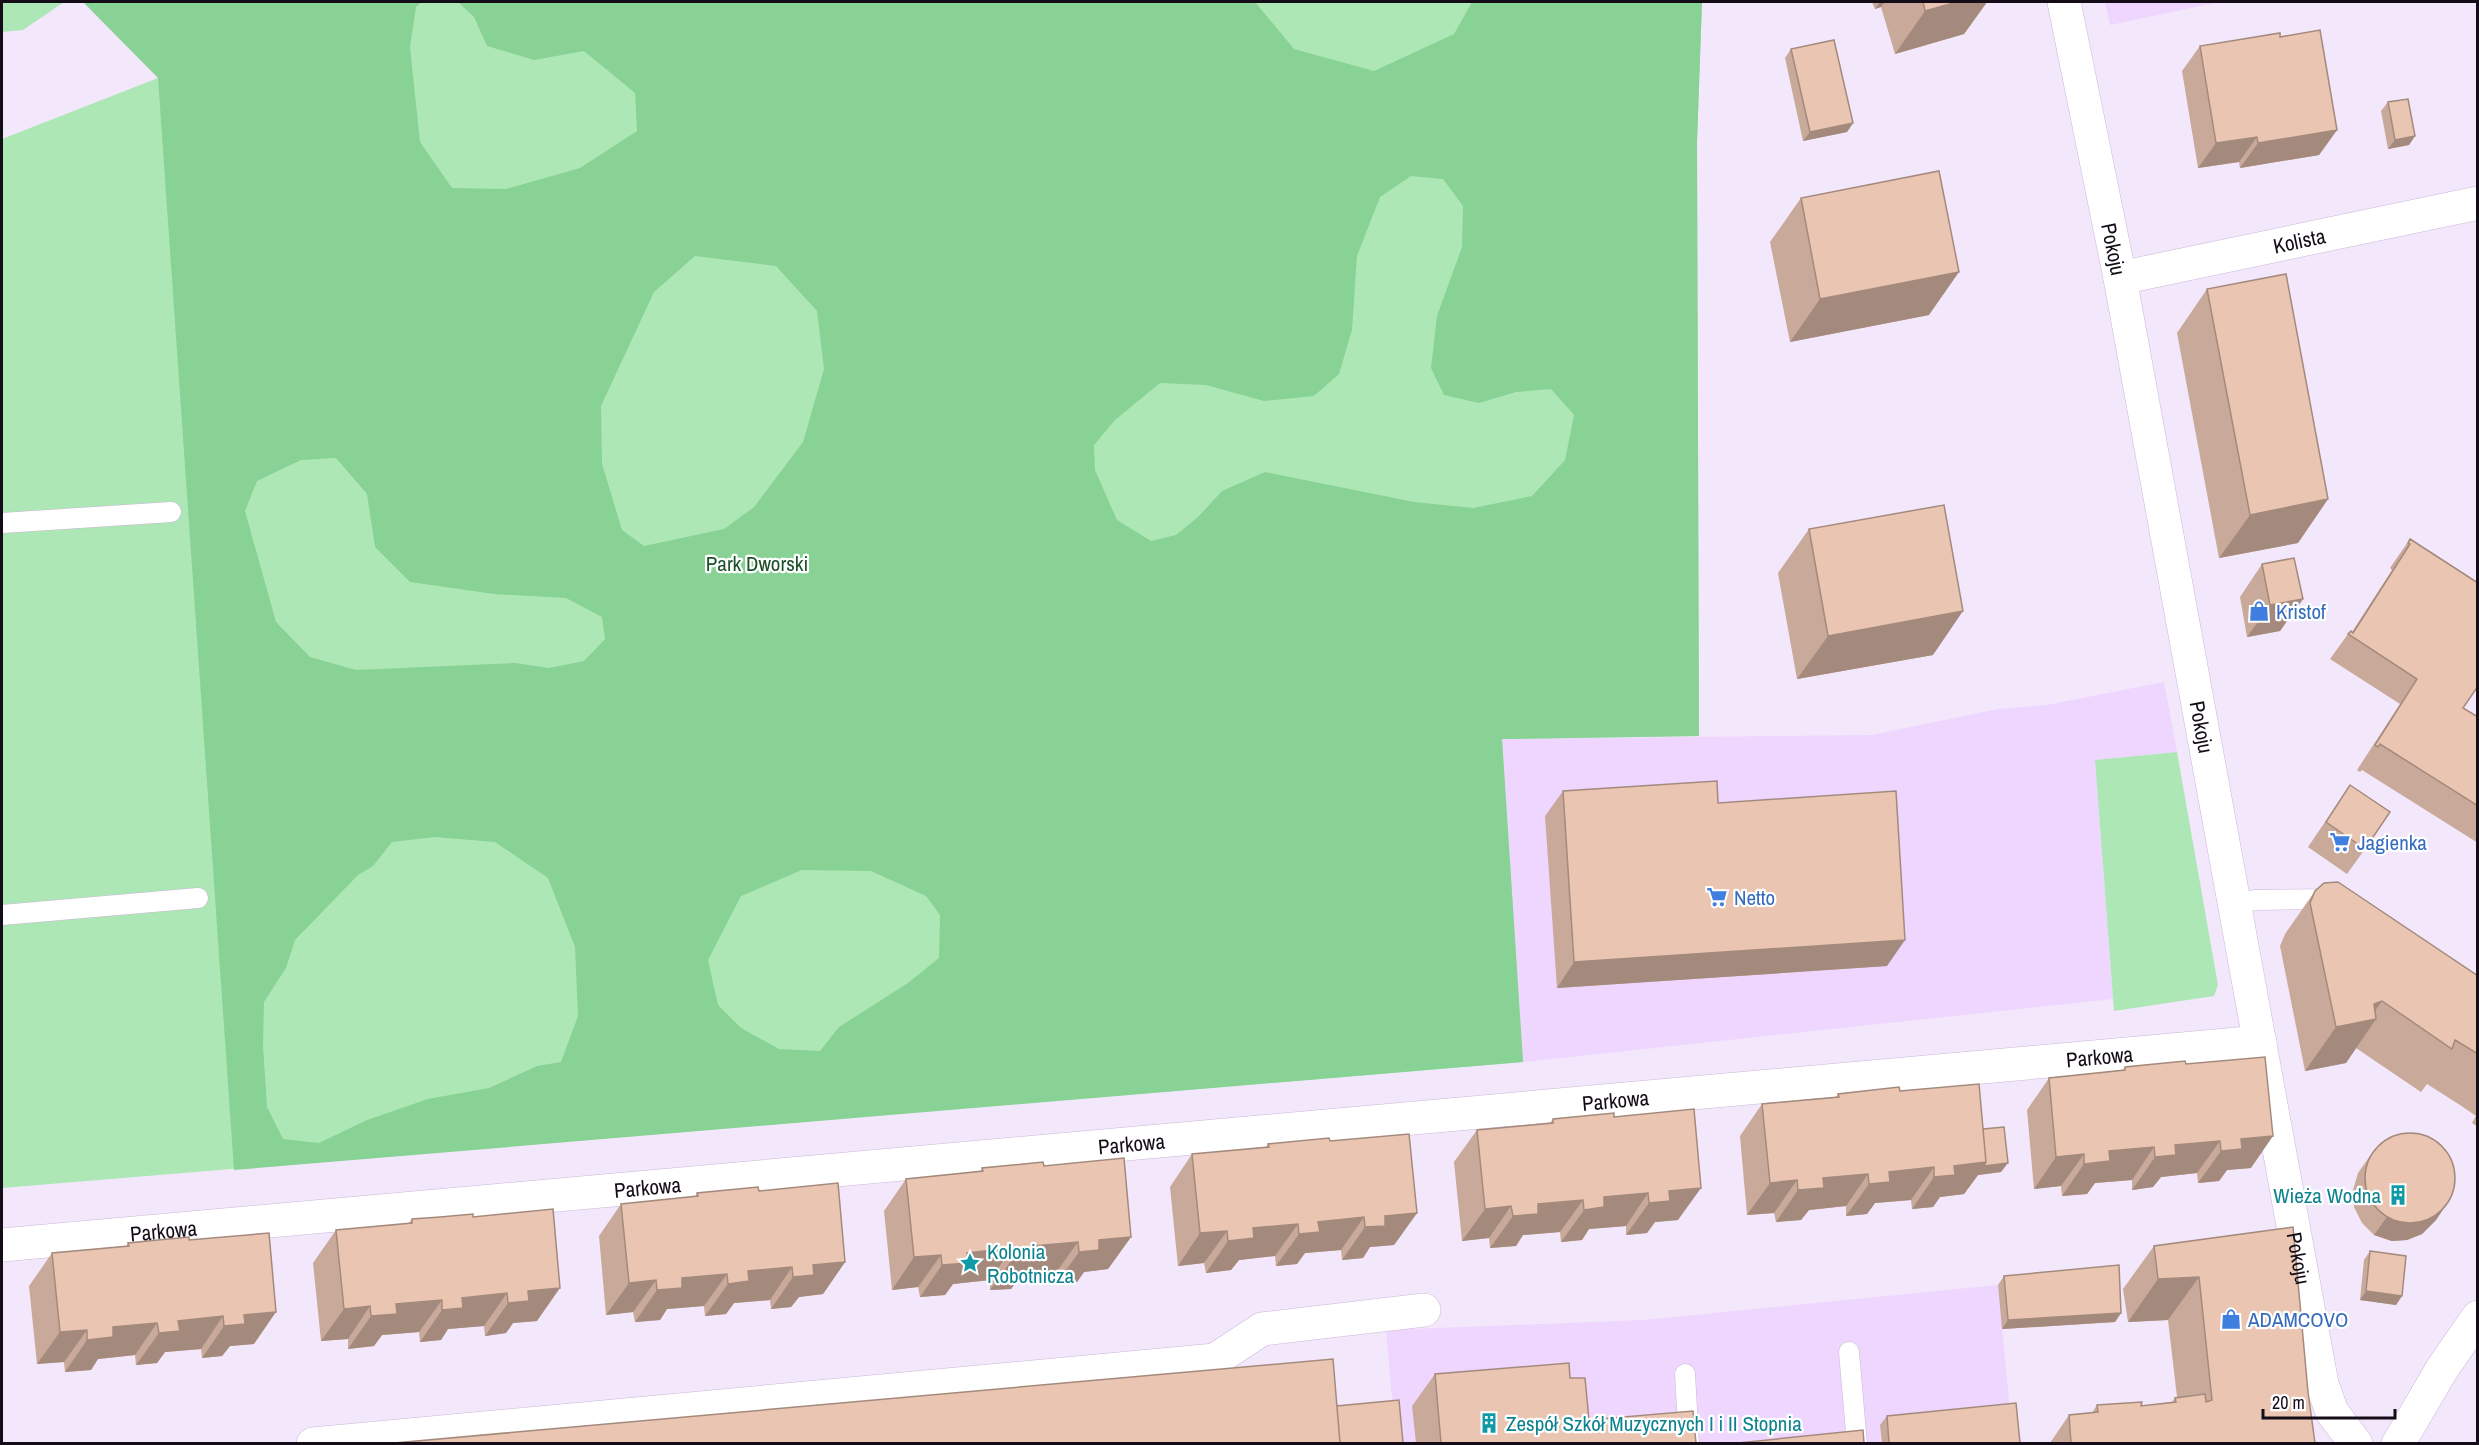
<svg xmlns="http://www.w3.org/2000/svg" width="2479" height="1445" viewBox="0 0 2479 1445" font-family="'Archivo Narrow',sans-serif">
<style>
.built{fill:#eed6fe}
.green{fill:#ade7b6}
.forest{fill:#88d295;fill-rule:evenodd}
.lines{fill:none;stroke-linecap:round;stroke-linejoin:round}
.service-casing{stroke:#cbb7d7;stroke-width:21}
.minor-casing{stroke:#cbb7d7;stroke-width:34}
.tertiary-casing{stroke:#cbb7d7;stroke-width:34}
.service{stroke:#fff;stroke-width:20}
.minor{stroke:#fff;stroke-width:33}
.tertiary{stroke:#fff;stroke-width:33}
.wall{fill:#c9a999}
.shaded-wall{fill:#a48a7d}
.building{fill:#eac5b2;stroke:#a48a7d;stroke-width:1.5}
.labels{text-anchor:middle;dominant-baseline:central;stroke-width:4.5;stroke-linejoin:round;paint-order:stroke}
.street-label{font-size:21px;fill:#140d18;stroke:#fff}
.park-label{font-size:21px;fill:#1b5029;stroke:#fff}
.shop-label{font-size:21px;fill:#366cbe;stroke:#fff;text-anchor:start}
.culture-label{font-size:21px;fill:#0d838f;stroke:#fff;text-anchor:start}
</style>
<rect width="100%" height="100%" fill="#f3e7fb"/>
<path class="built" d="M 2105,2 L 2220,2 L 2110,25 Z
M 2164,682 L 2177,752 L 2095,760 L 2113,999 L 1523,1062 L 1502,739 L 1872,735 L 1998,709 L 2047,705 Z
M 1998,1285 L 2013,1443 L 1396,1443 L 1386,1330 L 1643,1320 Z"/>
<path class="green" d="M 2,2 L 64,2 L 23,30 L 2,32 Z
M 304,2 L 1702,2 L 1697,142 L 1699,736 L 1502,739 L 1523,1062 L 2,1188 L 2,139 L 158,78 Z
M 2177,752 L 2218,985 L 2214,996 L 2114,1011 L 2095,760 Z"/>
<path class="forest" d="M 83,2 L 422,2 L 416,7 L 410,47 L 420,142 L 452,188 L 506,189 L 580,168 L 637,131 L 635,93 L 584,51 L 534,60 L 487,46 L 474,17 L 458,2 L 1255,2 L 1294,49 L 1374,71 L 1454,34 L 1472,2 L 1702,2 L 1697,142 L 1699,736 L 1502,739 L 1523,1062 L 234,1170 L 158,78 ZM 1411,176 L 1443,179 L 1463,206 L 1462,247 L 1437,316 L 1431,368 L 1444,395 L 1479,403 L 1516,392 L 1551,389 L 1574,415 L 1565,460 L 1532,496 L 1473,508 L 1414,502 L 1265,472 L 1222,491 L 1198,517 L 1176,535 L 1151,541 L 1117,520 L 1095,470 L 1094,445 L 1115,420 L 1160,383 L 1206,385 L 1264,401 L 1314,396 L 1339,374 L 1352,330 L 1357,256 L 1380,197 ZM 695,256 L 776,266 L 817,311 L 824,369 L 803,442 L 754,507 L 724,529 L 644,546 L 622,530 L 602,464 L 601,406 L 654,292 ZM 336,458 L 367,494 L 375,547 L 410,582 L 494,594 L 566,598 L 602,617 L 605,639 L 584,661 L 549,668 L 515,663 L 356,670 L 310,657 L 276,622 L 245,511 L 257,481 L 301,460 ZM 435,837 L 495,842 L 548,878 L 575,947 L 578,1016 L 561,1062 L 537,1066 L 489,1088 L 428,1099 L 367,1120 L 319,1143 L 283,1139 L 267,1107 L 263,1045 L 264,1002 L 286,968 L 295,940 L 358,875 L 373,866 L 392,842 ZM 802,870 L 871,871 L 926,896 L 940,915 L 939,958 L 908,983 L 839,1027 L 820,1051 L 779,1049 L 741,1028 L 718,1005 L 708,960 L 741,896 Z"/>
<g class="lines">
<g class="service-casing">
<path id="service" d="M 2,523 L 171,512
M 2234,903 L 2256,900 L 2333,899
M 2,915 L 198,898
M 1849,1352 L 1857,1444
M 1685,1374 L 1689,1444"/>
</g>
<g class="minor-casing">
<g id="minor">
<path id="s1" d="M 2064,2 L 2120,278 L 2322,1384 L 2332,1412 L 2356,1444"/>
<path id="s2" d="M 2120,278 L 2478,203"/>
<path id="s3" d="M 2,1245 L 2260,1042"/>
<path d="M 313,1444 L 1215,1360 L 1262,1329 L 1424,1310"/>
</g>
</g>
<g class="tertiary-casing">
<path id="tertiary" d="M 2398,1444 L 2442,1369 L 2478,1317"/>
</g>
<use href="#service" class="service"/>
<use href="#minor" class="minor"/>
<use href="#tertiary" class="tertiary"/>
</g>
<path class="wall" d="M 1872,2 L 1987,2 L 1964,34 L 1895,54 L 1881,7 L 1875,9 Z
M 2280,37 L 2337,130 L 2319,155 L 2240,168 L 2239,162 L 2198,168 L 2182,71 L 2200,46 Z
M 1791,49 L 1853,123 L 1847,132 L 1803,141 L 1785,58 Z
M 2388,102 L 2415,136 L 2409,145 L 2388,149 L 2381,111 Z
M 1801,198 L 1929,315 L 1790,342 L 1770,242 Z
M 2207,289 L 2328,499 L 2298,543 L 2219,558 L 2177,333 Z
M 1809,529 L 1933,655 L 1797,679 L 1778,573 Z
M 2410,539 L 2463,708 L 2478,717 L 2478,843 L 2362,770 L 2360,772 L 2357,770 L 2400,704 L 2330,659 L 2348,634 L 2352,632 L 2392,570 L 2390,568 Z
M 2262,564 L 2303,599 L 2280,631 L 2247,637 L 2240,597 Z
M 2350,785 L 2365,849 L 2347,874 L 2308,847 Z
M 1563,791 L 1718,803 L 1887,966 L 1557,988 L 1545,816 Z
M 2315,891 L 2478,976 L 2478,1127 L 2472,1123 L 2476,1116 L 2460,1105 L 2427,1084 L 2421,1092 L 2356,1048 L 2346,1063 L 2305,1071 L 2280,946 L 2285,934 Z
M 2186,1064 L 2251,1168 L 2227,1170 L 2219,1181 L 2198,1183 L 2197,1173 L 2161,1177 L 2153,1187 L 2132,1190 L 2132,1180 L 2095,1183 L 2087,1194 L 2062,1196 L 2061,1186 L 2034,1189 L 2027,1110 L 2049,1078 L 2123,1070 L 2125,1067 Z
M 1900,1091 L 1983,1129 L 2001,1172 L 1978,1175 L 1964,1194 L 1940,1197 L 1933,1207 L 1912,1209 L 1911,1200 L 1875,1203 L 1867,1214 L 1846,1216 L 1846,1206 L 1809,1210 L 1801,1220 L 1776,1222 L 1774,1213 L 1747,1215 L 1740,1136 L 1762,1104 L 1836,1097 L 1838,1094 Z
M 1614,1117 L 1678,1220 L 1655,1222 L 1647,1233 L 1626,1235 L 1626,1226 L 1589,1229 L 1582,1240 L 1561,1242 L 1560,1232 L 1523,1235 L 1516,1246 L 1490,1248 L 1489,1238 L 1462,1241 L 1454,1162 L 1477,1130 L 1550,1123 L 1553,1119 Z
M 1330,1141 L 1417,1213 L 1394,1245 L 1370,1247 L 1363,1258 L 1342,1260 L 1341,1250 L 1305,1253 L 1297,1264 L 1276,1266 L 1275,1256 L 1239,1260 L 1231,1270 L 1206,1273 L 1204,1263 L 1178,1266 L 1170,1187 L 1192,1154 L 1266,1147 L 1268,1144 Z
M 2370,1156 L 2448,1202 L 2436,1220 L 2422,1234 L 2407,1240 L 2392,1241 L 2374,1235 L 2362,1223 L 2354,1207 L 2353,1190 L 2358,1173 Z
M 1044,1166 L 1131,1237 L 1108,1269 L 1084,1272 L 1077,1282 L 1056,1284 L 1055,1274 L 1019,1278 L 1011,1289 L 990,1290 L 990,1280 L 953,1284 L 945,1295 L 920,1297 L 918,1287 L 892,1290 L 884,1211 L 906,1179 L 980,1172 L 982,1168 Z
M 759,1191 L 845,1262 L 823,1294 L 799,1297 L 791,1307 L 771,1309 L 770,1300 L 734,1303 L 726,1314 L 705,1316 L 704,1306 L 667,1309 L 660,1320 L 635,1322 L 633,1312 L 606,1315 L 599,1236 L 621,1204 L 695,1197 L 697,1193 Z
M 473,1217 L 537,1321 L 513,1323 L 506,1333 L 485,1336 L 484,1326 L 448,1329 L 441,1340 L 420,1342 L 419,1332 L 382,1335 L 374,1346 L 348,1349 L 348,1339 L 321,1341 L 313,1263 L 336,1230 L 409,1223 L 412,1219 Z
M 2293,1227 L 2308,1392 L 2315,1443 L 2050,1443 L 2069,1415 L 2092,1413 L 2097,1405 L 2141,1406 L 2172,1402 L 2175,1398 L 2177,1397 L 2168,1320 L 2128,1322 L 2123,1289 L 2154,1246 Z
M 189,1240 L 254,1344 L 230,1346 L 222,1356 L 202,1358 L 201,1349 L 165,1352 L 157,1363 L 136,1365 L 135,1355 L 98,1359 L 91,1370 L 65,1372 L 64,1362 L 37,1364 L 29,1286 L 52,1253 L 126,1246 L 128,1243 Z
M 2370,1251 L 2402,1296 L 2396,1305 L 2360,1300 L 2364,1260 Z
M 2004,1276 L 2121,1313 L 2115,1322 L 2002,1329 L 1998,1285 Z
M 1435,1374 L 1570,1378 L 1589,1420 L 1696,1443 L 1416,1443 L 1412,1406 Z
M 1887,1416 L 2020,1443 L 1882,1443 L 1880,1425 Z"/>
<path class="shaded-wall" d="M 1880,2 L 1885,2 L 1881,7 L 1875,9 Z
M 1957,2 L 1987,2 L 1964,34 L 1895,54 L 1925,11 Z
M 1853,123 L 1847,132 L 1803,141 L 1810,132 Z
M 2337,130 L 2319,155 L 2240,168 L 2258,143 Z
M 2415,136 L 2409,145 L 2388,149 L 2395,140 Z
M 2257,137 L 2239,162 L 2198,168 L 2216,143 Z
M 1959,272 L 1929,315 L 1790,342 L 1820,299 Z
M 2328,499 L 2298,543 L 2219,558 L 2250,515 Z
M 2303,599 L 2280,631 L 2247,637 L 2270,605 Z
M 1963,611 L 1933,655 L 1797,679 L 1828,636 Z
M 1905,940 L 1887,966 L 1557,988 L 1574,962 Z
M 2382,1001 L 2368,1021 L 2376,1019 L 2346,1063 L 2305,1071 L 2336,1027 L 2374,1004 Z
M 2273,1136 L 2251,1168 L 2227,1170 L 2219,1181 L 2198,1183 L 2221,1151 L 2241,1139 Z
M 2220,1141 L 2197,1173 L 2161,1177 L 2153,1187 L 2132,1190 L 2155,1157 L 2175,1145 Z
M 2154,1147 L 2132,1180 L 2095,1183 L 2087,1194 L 2062,1196 L 2084,1164 L 2109,1151 Z
M 2084,1154 L 2061,1186 L 2034,1189 L 2056,1157 Z
M 1986,1162 L 2008,1163 L 2001,1172 L 1978,1175 L 1964,1194 L 1940,1197 L 1933,1207 L 1912,1209 L 1934,1177 L 1954,1166 Z
M 1934,1167 L 1911,1200 L 1875,1203 L 1867,1214 L 1846,1216 L 1869,1184 L 1889,1172 Z
M 1868,1174 L 1846,1206 L 1809,1210 L 1801,1220 L 1776,1222 L 1798,1190 L 1823,1178 Z
M 1797,1180 L 1774,1213 L 1747,1215 L 1770,1183 Z
M 1701,1188 L 1678,1220 L 1655,1222 L 1647,1233 L 1626,1235 L 1649,1203 L 1669,1191 Z
M 1648,1193 L 1626,1226 L 1589,1229 L 1582,1240 L 1561,1242 L 1584,1210 L 1604,1197 Z
M 1583,1200 L 1560,1232 L 1523,1235 L 1516,1246 L 1490,1248 L 1513,1216 L 1538,1204 Z
M 2448,1202 L 2436,1220 L 2422,1234 L 2407,1240 L 2392,1241 L 2374,1235 L 2387,1217 Z
M 1511,1206 L 1489,1238 L 1462,1241 L 1485,1209 Z
M 1417,1213 L 1394,1245 L 1370,1247 L 1363,1258 L 1342,1260 L 1365,1227 L 1385,1216 Z
M 1364,1217 L 1341,1250 L 1305,1253 L 1297,1264 L 1276,1266 L 1299,1234 L 1318,1222 Z
M 1298,1224 L 1275,1256 L 1239,1260 L 1231,1270 L 1206,1273 L 1228,1241 L 1253,1228 Z
M 1227,1231 L 1204,1263 L 1178,1266 L 1200,1233 Z
M 1131,1237 L 1108,1269 L 1084,1272 L 1077,1282 L 1056,1284 L 1079,1252 L 1099,1240 Z
M 1078,1242 L 1055,1274 L 1019,1278 L 1011,1289 L 990,1290 L 1013,1258 L 1033,1246 Z
M 1012,1248 L 990,1280 L 953,1284 L 945,1295 L 920,1297 L 942,1265 L 967,1253 Z
M 941,1255 L 918,1287 L 892,1290 L 914,1257 Z
M 845,1262 L 823,1294 L 799,1297 L 791,1307 L 771,1309 L 793,1277 L 813,1265 Z
M 792,1267 L 770,1300 L 734,1303 L 726,1314 L 705,1316 L 728,1284 L 748,1271 Z
M 727,1274 L 704,1306 L 667,1309 L 660,1320 L 635,1322 L 657,1290 L 682,1278 Z
M 2199,1277 L 2168,1320 L 2128,1322 L 2158,1279 Z
M 656,1280 L 633,1312 L 606,1315 L 629,1283 Z
M 560,1288 L 537,1321 L 513,1323 L 506,1333 L 485,1336 L 508,1303 L 528,1291 Z
M 2366,1291 L 2402,1296 L 2396,1305 L 2360,1300 Z
M 507,1293 L 484,1326 L 448,1329 L 441,1340 L 420,1342 L 442,1310 L 462,1298 Z
M 442,1300 L 419,1332 L 382,1335 L 374,1346 L 348,1349 L 371,1316 L 396,1304 Z
M 370,1306 L 348,1339 L 321,1341 L 344,1309 Z
M 276,1312 L 254,1344 L 230,1346 L 222,1356 L 202,1358 L 224,1326 L 244,1315 Z
M 2121,1313 L 2115,1322 L 2002,1329 L 2008,1320 Z
M 223,1316 L 201,1349 L 165,1352 L 157,1363 L 136,1365 L 159,1333 L 178,1321 Z
M 157,1323 L 135,1355 L 98,1359 L 91,1370 L 65,1372 L 87,1340 L 113,1327 Z
M 87,1330 L 64,1362 L 37,1364 L 60,1332 Z"/>
<path class="building" d="M 1923,2 L 1957,2 L 1925,11 Z
M 2320,30 L 2337,130 L 2258,143 L 2257,137 L 2216,143 L 2200,46 L 2280,33 L 2280,37 Z
M 1834,40 L 1853,123 L 1810,132 L 1791,49 Z
M 2408,99 L 2415,136 L 2395,140 L 2388,102 Z
M 1939,171 L 1959,272 L 1820,299 L 1801,198 Z
M 2286,274 L 2328,499 L 2250,515 L 2207,289 Z
M 1944,505 L 1963,611 L 1828,636 L 1809,529 Z
M 2410,539 L 2478,583 L 2478,686 L 2463,708 L 2478,717 L 2478,806 L 2380,744 L 2378,747 L 2375,745 L 2417,679 L 2348,634 L 2351,631 L 2353,633 L 2410,544 L 2408,543 Z
M 2294,558 L 2303,599 L 2270,605 L 2262,564 Z
M 1717,781 L 1718,803 L 1896,791 L 1905,940 L 1574,962 L 1563,791 Z
M 2350,785 L 2390,812 L 2365,849 L 2326,822 Z
M 2338,882 L 2478,976 L 2478,1054 L 2455,1040 L 2452,1049 L 2382,1001 L 2374,1004 L 2376,1019 L 2336,1027 L 2310,903 L 2315,891 L 2324,883 Z
M 2265,1057 L 2273,1136 L 2241,1139 L 2242,1149 L 2221,1151 L 2220,1141 L 2175,1145 L 2176,1155 L 2155,1157 L 2154,1147 L 2109,1151 L 2110,1161 L 2084,1164 L 2084,1154 L 2056,1157 L 2049,1078 L 2125,1070 L 2125,1067 L 2185,1061 L 2186,1064 Z
M 1979,1084 L 1986,1162 L 1954,1166 L 1955,1175 L 1934,1177 L 1934,1167 L 1889,1172 L 1890,1182 L 1869,1184 L 1868,1174 L 1823,1178 L 1824,1188 L 1798,1190 L 1797,1180 L 1770,1183 L 1762,1104 L 1839,1097 L 1838,1094 L 1899,1087 L 1900,1091 Z
M 1694,1109 L 1701,1188 L 1669,1191 L 1670,1201 L 1649,1203 L 1648,1193 L 1604,1197 L 1604,1207 L 1584,1210 L 1583,1200 L 1538,1204 L 1538,1214 L 1513,1216 L 1511,1206 L 1485,1209 L 1477,1130 L 1553,1123 L 1553,1119 L 1614,1113 L 1614,1117 Z
M 2004,1127 L 2008,1163 L 1984,1166 L 1986,1162 L 1983,1129 Z
M2365 1178a45 45 0 1 1 90 0a45 45 0 1 1-90 0Z
M 1409,1134 L 1417,1213 L 1385,1216 L 1385,1226 L 1365,1227 L 1364,1217 L 1318,1222 L 1320,1232 L 1299,1234 L 1298,1224 L 1253,1228 L 1254,1238 L 1228,1241 L 1227,1231 L 1200,1233 L 1192,1154 L 1269,1147 L 1268,1144 L 1329,1138 L 1330,1141 Z
M 1124,1158 L 1131,1237 L 1099,1240 L 1099,1250 L 1079,1252 L 1078,1242 L 1033,1246 L 1034,1256 L 1013,1258 L 1012,1248 L 967,1253 L 968,1263 L 942,1265 L 941,1255 L 914,1257 L 906,1179 L 983,1171 L 982,1168 L 1043,1162 L 1044,1166 Z
M 838,1183 L 845,1262 L 813,1265 L 814,1275 L 793,1277 L 792,1267 L 748,1271 L 749,1281 L 728,1284 L 727,1274 L 682,1278 L 682,1288 L 657,1290 L 656,1280 L 629,1283 L 621,1204 L 698,1196 L 697,1193 L 758,1187 L 759,1191 Z
M 553,1209 L 560,1288 L 528,1291 L 529,1301 L 508,1303 L 507,1293 L 462,1298 L 463,1308 L 442,1310 L 442,1300 L 396,1304 L 397,1314 L 371,1316 L 370,1306 L 344,1309 L 336,1230 L 412,1223 L 412,1219 L 440,1217 L 473,1214 L 473,1217 Z
M 2293,1227 L 2308,1392 L 2315,1443 L 2071,1443 L 2069,1415 L 2098,1412 L 2097,1405 L 2142,1402 L 2141,1406 L 2176,1402 L 2175,1398 L 2205,1394 L 2206,1402 L 2212,1400 L 2199,1277 L 2158,1279 L 2154,1246 Z
M 269,1233 L 276,1312 L 244,1315 L 245,1324 L 224,1326 L 223,1316 L 178,1321 L 180,1331 L 159,1333 L 157,1323 L 113,1327 L 113,1337 L 87,1340 L 87,1330 L 60,1332 L 52,1253 L 129,1246 L 128,1243 L 158,1240 L 189,1237 L 189,1240 Z
M 2370,1251 L 2406,1256 L 2402,1296 L 2366,1291 Z
M 2119,1265 L 2121,1313 L 2008,1320 L 2004,1276 Z
M 1333,1359 L 1340,1443 L 394,1443 Z
M 1569,1363 L 1570,1378 L 1585,1378 L 1589,1420 L 1693,1411 L 1696,1443 L 1441,1443 L 1435,1374 Z
M 1399,1400 L 1403,1443 L 1340,1443 L 1337,1406 Z
M 2016,1403 L 2020,1443 L 1889,1443 L 1887,1416 Z
M 1863,1430 L 1864,1443 L 1738,1443 Z"/>
<defs>
<g id="shop-bare" transform="scale(1.62)"><path d="M-5-2.5h2.3a2.7 3.5 0 0 1 5.4 0H5L5.5 6h-11ZM-1.5-2.5h3a1.5 2.3 0 0 0-3 0Z" fill="#3f7fe0" stroke="#fff" stroke-width="2.5" paint-order="stroke"/></g>
<g id="supermarket-bare" transform="scale(1.62)"><path d="M-6-5.5h2.5l.6 2H6L4.5 2H-2.5L-4.4-4H-6ZM-1.5 3.2a1.3 1.3 0 1 0 .1 0ZM3 3.2a1.3 1.3 0 1 0 .1 0Z" fill="#3f7fe0" stroke="#fff" stroke-width="2.5" paint-order="stroke"/></g>
<g id="building-bare" transform="scale(1.62)"><path d="M-4-6H4V6H1V3H-1V6H-4ZM-2.5-4.3h1.7v1.8h-1.7ZM.8-4.3h1.7v1.8H.8ZM-2.5-1h1.7V.8h-1.7ZM.8-1h1.7V.8H.8Z" fill="#0f9aa8" stroke="#fff" stroke-width="2.5" paint-order="stroke"/></g>
<g id="sight-bare" transform="scale(1.62)"><path d="M0-6L1.8-2.2L6-1.7L2.9 1.2L3.7 5.4L0 3.3L-3.7 5.4L-2.9 1.2L-6-1.7L-1.8-2.2Z" fill="#0f9aa8" stroke="#fff" stroke-width="2.5" paint-order="stroke"/></g>
</defs>
<g fill-rule="evenodd">
<use href="#shop-bare" x="2259" y="611"/>
<use href="#supermarket-bare" x="2340" y="842"/>
<use href="#supermarket-bare" x="1717" y="897"/>
<use href="#building-bare" x="2398" y="1195"/>
<use href="#sight-bare" x="970" y="1263"/>
<use href="#shop-bare" x="2231" y="1319"/>
<use href="#building-bare" x="1489" y="1423"/>
</g>
<g class="labels">
<g class="street-label">
<text stroke="none"><textPath href="#s2" startOffset="183">Kolista</textPath></text>
<text stroke="none"><textPath href="#s1" startOffset="252">Pokoju</textPath></text>
<text stroke="none"><textPath href="#s1" startOffset="738">Pokoju</textPath></text>
<text stroke="none"><textPath href="#s3" startOffset="2106">Parkowa</textPath></text>
<text stroke="none"><textPath href="#s3" startOffset="1620">Parkowa</textPath></text>
<text stroke="none"><textPath href="#s3" startOffset="1134">Parkowa</textPath></text>
<text stroke="none"><textPath href="#s3" startOffset="648">Parkowa</textPath></text>
<text stroke="none"><textPath href="#s3" startOffset="162">Parkowa</textPath></text>
<text stroke="none"><textPath href="#s1" startOffset="1278">Pokoju</textPath></text>
</g>
<g class="park-label">
<text x="757" y="563">Park Dworski</text>
</g>
<g class="shop-label">
<text x="2276" y="611">Kristof</text>
<text x="2357" y="842">Jagienka</text>
<text x="1734" y="897">Netto</text>
<text x="2248" y="1319">ADAMCOVO</text>
</g>
<g class="culture-label">
<text x="2381" y="1195" text-anchor="end">Wieża Wodna</text>
<text x="987" y="1251">Kolonia<tspan x="987" dy="24">Robotnicza</tspan></text>
<text x="1506" y="1423">Zespół Szkół Muzycznych I i II Stopnia</text>
</g>
</g>
<rect width="2479" height="1445" fill="none" stroke="#140d18" stroke-width="6"/>
<path d="M2263 1409v9h132v-9" fill="none" stroke="#140d18" stroke-width="3"/>
<text x="2272" y="1409" font-size="18" fill="#140d18" stroke="#ffffff" stroke-width="4.5" paint-order="stroke">20 m</text>
</svg>
